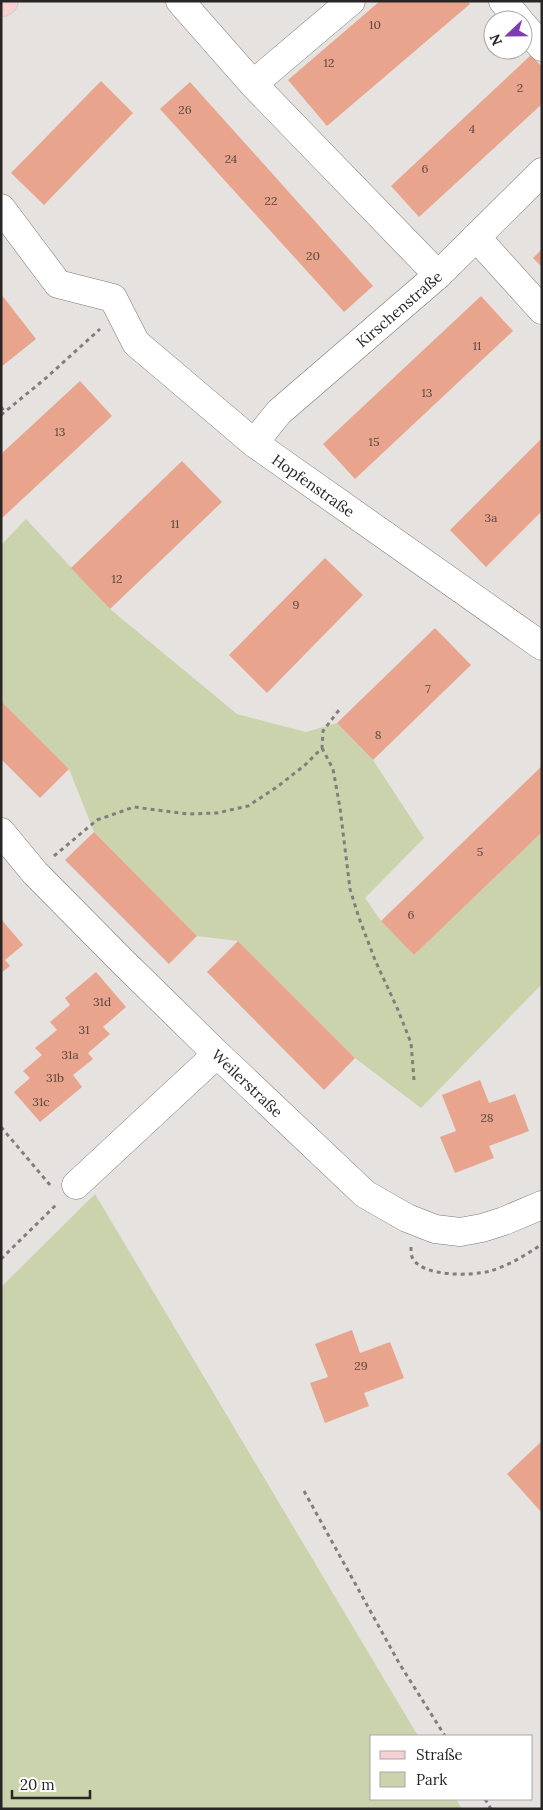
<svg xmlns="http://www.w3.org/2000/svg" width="543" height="1810" viewBox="0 0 543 1810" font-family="Lora,serif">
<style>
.green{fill:#cbd3ac}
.building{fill:#e8a48d}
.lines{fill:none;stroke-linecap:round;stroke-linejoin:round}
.minor-casing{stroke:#7b7875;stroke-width:29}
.major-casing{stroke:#bebebe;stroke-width:29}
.path{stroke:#817e7c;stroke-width:3;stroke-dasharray:4 4;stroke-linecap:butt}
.minor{stroke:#fff;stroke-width:28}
.major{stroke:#f7d0d3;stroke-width:28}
.labels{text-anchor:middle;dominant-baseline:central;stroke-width:5;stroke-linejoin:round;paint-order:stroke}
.number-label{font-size:12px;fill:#58463f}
.street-label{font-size:15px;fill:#282625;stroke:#fff}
</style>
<rect width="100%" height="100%" fill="#e5e2df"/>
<path class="green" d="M 26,519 L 110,609 L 237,714 L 306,732 L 337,723 L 373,760 L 424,838 L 365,898 L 381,921 L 414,955 L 542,832 L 542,984 L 421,1108 L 355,1058 L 238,941 L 197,936 L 94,832 L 69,769 L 1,701 L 1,545 Z
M 95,1194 L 418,1736 L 372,1736 L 372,1799 L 456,1799 L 462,1809 L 1,1809 L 1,1287 Z"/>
<path class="building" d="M 380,1 L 468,1 L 470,4 L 327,126 L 288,80 Z
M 531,55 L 542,67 L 542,104 L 419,217 L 391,186 Z
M 101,81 L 133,113 L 44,205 L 11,173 Z
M 190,82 L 373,286 L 344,312 L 160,109 Z
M 542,249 L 542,267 L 533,258 Z
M 1,294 L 36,339 L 1,367 Z
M 481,296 L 513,331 L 355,479 L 323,444 Z
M 80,381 L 112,416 L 1,519 L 1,454 Z
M 540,440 L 542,441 L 542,511 L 486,567 L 450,530 Z
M 182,461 L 222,502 L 110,609 L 71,568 Z
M 325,558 L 363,595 L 267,693 L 229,655 Z
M 435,628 L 471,665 L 373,760 L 337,723 Z
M 1,701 L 69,769 L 40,798 L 1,759 Z
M 542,766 L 542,832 L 414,955 L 381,921 Z
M 94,832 L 197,936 L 169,964 L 65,860 Z
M 1,919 L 23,945 L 5,960 L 10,966 L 1,973 Z
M 238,941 L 355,1058 L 324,1090 L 207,972 Z
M 96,972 L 126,1007 L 103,1027 L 110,1034 L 88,1053 L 93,1059 L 73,1075 L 82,1087 L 40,1122 L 14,1092 L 30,1078 L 23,1071 L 42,1055 L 35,1048 L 57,1030 L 50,1022 L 70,1005 L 65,998 Z
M 480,1080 L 489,1103 L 515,1094 L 529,1131 L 489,1146 L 494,1158 L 455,1173 L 440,1137 L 456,1131 L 442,1095 Z
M 352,1330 L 360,1353 L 390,1342 L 404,1378 L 364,1393 L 369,1406 L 325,1423 L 310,1383 L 328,1377 L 315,1344 Z
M 542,1441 L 542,1513 L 507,1474 Z"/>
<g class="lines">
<g class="minor-casing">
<g id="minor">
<path d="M 180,1 L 253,84 L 438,275"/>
<path d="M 503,1 L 519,20"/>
<path d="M 523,25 L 542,47"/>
<path d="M 253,84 L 351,1"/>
<path id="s1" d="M 1,208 L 58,284 L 113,298 L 136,343 L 254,443 L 542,646"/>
<path d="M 476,237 L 542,310"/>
<path id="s2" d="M 254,443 L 279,412 L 438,275 L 542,172"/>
<path id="s3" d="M 1,832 L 35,873 L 122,961 L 217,1054 L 365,1194 L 407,1218 L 435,1229 L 460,1232 L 482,1228 L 504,1221 L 542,1205"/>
<path d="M 76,1185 L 217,1054"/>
</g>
</g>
<g class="major-casing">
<path id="major" d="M 1,3 L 4,1"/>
</g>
<path class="path" d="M 1,407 L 5,412
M 1,415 L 46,378 L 100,329
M 322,748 L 333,769 L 340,808 L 350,889 L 359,918 L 375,960 L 398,1010 L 411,1043 L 414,1080
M 54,856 L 97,820 L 134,807 L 188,814 L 217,813 L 248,806 L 277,787 L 305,765 L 322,748 L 323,731 L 339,710
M 1,1127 L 50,1185
M 411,1247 C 411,1251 411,1256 413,1259 C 424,1277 472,1276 490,1271 C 508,1266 526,1255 542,1244
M 1,1259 L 58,1203
M 304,1491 L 399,1663 L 445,1736
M 485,1799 L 491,1809"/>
<use href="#minor" class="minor"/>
<use href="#major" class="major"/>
</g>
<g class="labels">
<g class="number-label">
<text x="375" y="24">10</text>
<text x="329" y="62">12</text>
<text x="520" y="87">2</text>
<text x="185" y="109">26</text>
<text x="472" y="128">4</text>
<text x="231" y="158">24</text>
<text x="425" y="168">6</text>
<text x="271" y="200">22</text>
<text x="313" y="255">20</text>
<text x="477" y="345">11</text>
<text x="427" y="392">13</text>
<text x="60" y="431">13</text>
<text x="374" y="441">15</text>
<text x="491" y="517">3a</text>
<text x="175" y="523">11</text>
<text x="117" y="578">12</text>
<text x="296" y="604">9</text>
<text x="428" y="688">7</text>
<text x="378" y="734">8</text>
<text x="480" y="851">5</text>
<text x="411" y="914">6</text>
<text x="102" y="1001">31d</text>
<text x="84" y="1029">31</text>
<text x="70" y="1054">31a</text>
<text x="55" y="1077">31b</text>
<text x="41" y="1101">31c</text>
<text x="487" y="1117">28</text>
<text x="361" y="1365">29</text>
</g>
<g class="street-label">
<text stroke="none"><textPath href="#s2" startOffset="198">Kirschenstraße</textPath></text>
<text stroke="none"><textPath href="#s1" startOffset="430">Hopfenstraße</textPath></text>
<text stroke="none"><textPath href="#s3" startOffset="352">Weilerstraße</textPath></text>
</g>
</g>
<rect width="543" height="1810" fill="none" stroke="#282625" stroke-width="5"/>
<rect x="370" y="1735" width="162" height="65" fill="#ffffff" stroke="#a9a8a8"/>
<rect x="380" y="1751" width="25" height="8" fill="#f7d0d3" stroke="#a9a8a8"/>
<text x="416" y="1760" font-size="15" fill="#282625">Straße</text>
<rect x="380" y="1772" width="25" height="15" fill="#cbd3ac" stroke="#a9a8a8"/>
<text x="416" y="1785" font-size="15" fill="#282625">Park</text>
<g transform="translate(508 35) rotate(248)"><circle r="24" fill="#ffffff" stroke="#a9a8a8"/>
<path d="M0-4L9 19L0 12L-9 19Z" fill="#7d3cb0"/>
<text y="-8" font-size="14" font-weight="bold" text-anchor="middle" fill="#282625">N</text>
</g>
<path d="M12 1790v8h78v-8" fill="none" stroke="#282625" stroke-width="2.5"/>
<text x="20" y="1790" font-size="15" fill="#282625" stroke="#ffffff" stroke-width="4" paint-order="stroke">20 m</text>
</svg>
